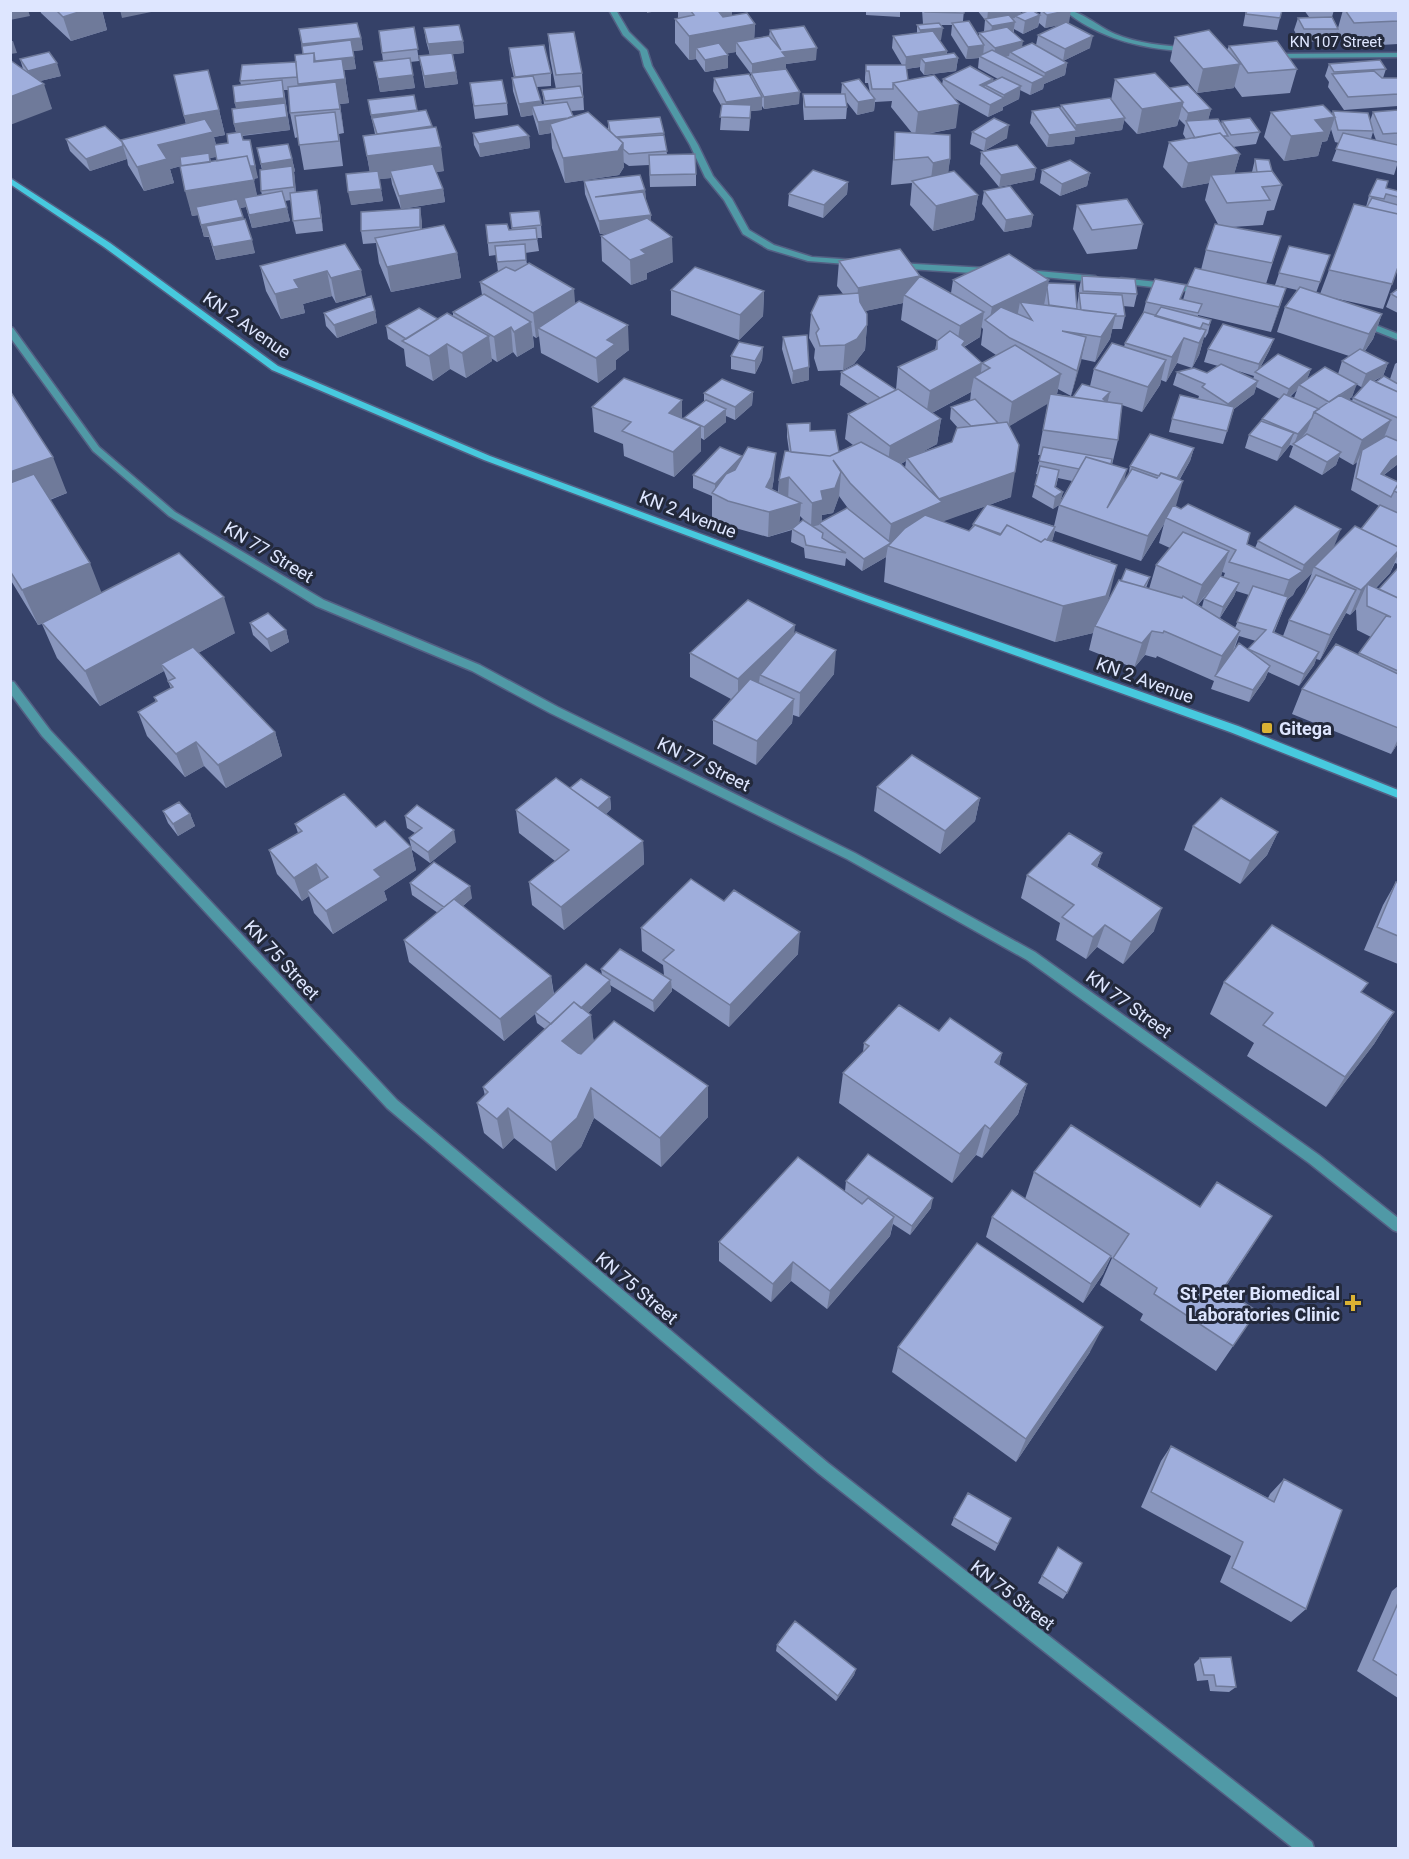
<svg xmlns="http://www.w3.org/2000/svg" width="1409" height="1859" viewBox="0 0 1409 1859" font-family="Roboto,sans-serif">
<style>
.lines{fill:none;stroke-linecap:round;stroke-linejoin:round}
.street-casing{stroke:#535f83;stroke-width:3}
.secondary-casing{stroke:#535f83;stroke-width:3}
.street{fill:#5099a6;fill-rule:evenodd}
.secondary{fill:#47c9de;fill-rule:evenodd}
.wall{fill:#8996bd;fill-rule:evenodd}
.shaded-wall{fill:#6f7a9a}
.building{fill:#9faedc;stroke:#6f7a9a;stroke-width:1.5}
.poi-dot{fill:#dbb233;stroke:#23293b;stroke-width:2}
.labels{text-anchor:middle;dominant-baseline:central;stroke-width:6;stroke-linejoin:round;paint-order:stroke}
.far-street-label{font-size:15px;fill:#dee6ff;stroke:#23293b}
.street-label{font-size:18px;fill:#dee6ff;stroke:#23293b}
.poi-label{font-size:18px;font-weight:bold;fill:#dee6ff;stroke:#23293b;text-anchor:start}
</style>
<rect width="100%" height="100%" fill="#354168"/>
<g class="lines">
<g class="street-casing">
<path id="street" d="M 609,10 L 616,10 L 629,32 L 647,50 L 652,66 L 698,145 L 713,176 L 732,199 L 749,230 L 774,245 L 812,257 L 856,260 L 860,263 L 859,265 L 808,261 L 768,249 L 743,234 L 724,200 L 705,177 L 690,145 L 644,66 L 640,51 L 623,35 Z
M 1064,10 C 1081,10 1098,27 1115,34 C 1138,44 1164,45 1189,48 L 1193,50 C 1186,54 1177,51 1170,50 C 1131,46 1094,35 1064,10 Z
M 1398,53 L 1398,57 L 1272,58 L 1268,56 L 1272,54 Z
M 897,263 L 987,268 L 991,271 L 987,274 L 894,268 L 894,264 Z
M 1026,270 L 1095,276 L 1099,279 L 1095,282 L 1023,275 L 1023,271 Z
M 1121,278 L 1203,287 L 1207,290 L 1203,293 L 1118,283 L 1117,281 Z
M 1363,320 L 1398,334 L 1398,340 L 1360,325 L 1359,323 Z
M 10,327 L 13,328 L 99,447 L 175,512 L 324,600 L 480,665 L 558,707 L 855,853 L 1035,952 L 1319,1155 L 1398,1218 L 1398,1232 L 1393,1230 L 1309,1163 L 1027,960 L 847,859 L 550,713 L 472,671 L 316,606 L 169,516 L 93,451 L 10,337 Z
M 10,681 L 14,682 L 50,730 L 397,1100 L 828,1463 L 1312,1842 L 1314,1848 L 1293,1848 L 818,1473 L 387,1108 L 42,736 L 10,693 Z"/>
</g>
<g class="secondary-casing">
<path id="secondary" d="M 10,178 L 110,243 L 278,366 L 490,456 L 866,595 L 1238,726 L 1398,790 L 1398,798 L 1230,732 L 858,599 L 484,460 L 272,370 L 104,247 L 10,184 Z"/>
</g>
<use href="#street" class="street"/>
<use href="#secondary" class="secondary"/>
</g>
<path class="wall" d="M 40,10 L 102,10 L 107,30 L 71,41 L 41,13 Z
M 678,10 L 732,10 L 732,15 L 755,24 L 754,38 L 769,36 L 770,30 L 816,60 L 786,64 L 786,69 L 799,104 L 764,109 L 762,106 L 762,110 L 751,111 L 749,131 L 720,130 L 722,107 L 713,91 L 714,78 L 751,77 L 751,74 L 736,54 L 736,52 L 726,53 L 728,68 L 705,72 L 696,59 L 689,60 L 675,43 L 675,19 L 678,18 Z
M 866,10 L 900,10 L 900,17 L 866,15 Z
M 922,10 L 964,10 L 963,21 L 979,36 L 979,33 L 984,32 L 984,31 L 985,20 L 977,10 L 1021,10 L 1020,14 L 1040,15 L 1041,10 L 1069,23 L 1067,23 L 1090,48 L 1063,61 L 1067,63 L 1065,75 L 1044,84 L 1043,89 L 1030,95 L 1020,90 L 1019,99 L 1003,107 L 1003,110 L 988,117 L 954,98 L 956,128 L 927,134 L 950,159 L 948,172 L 978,195 L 974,220 L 933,231 L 910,205 L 912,183 L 891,185 L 895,132 L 912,133 L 891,107 L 892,101 L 875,102 L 874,111 L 857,115 L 846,101 L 847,107 L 846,119 L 804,120 L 803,107 L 803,94 L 841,94 L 842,83 L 870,93 L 868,83 L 865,83 L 865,77 L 866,65 L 902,65 L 892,48 L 893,36 L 917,33 L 917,25 L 923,24 ZM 1039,23 L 1045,28 L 1063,24 L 1038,35 L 1036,45 L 1022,47 L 1014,33 L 1014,29 L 1023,34 L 1038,27 ZM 940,25 L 952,25 L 951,35 L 966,59 L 979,58 L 978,68 L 998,79 L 993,81 L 993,79 L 943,79 L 942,85 L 908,80 L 906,69 L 920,67 L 920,70 L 924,75 L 956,71 L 958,58 L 947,54 L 947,51 L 939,40 L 941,40 Z
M 1246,10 L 1282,10 L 1277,30 L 1243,26 Z
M 1304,10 L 1334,10 L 1332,17 L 1338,28 L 1343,10 L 1398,10 L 1398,44 L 1346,47 L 1337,32 L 1334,41 L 1300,42 L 1294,30 L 1298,18 L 1309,17 Z
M 414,27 L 419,61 L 410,62 L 415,88 L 380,92 L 374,62 L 383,61 L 379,31 Z
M 424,28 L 463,41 L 464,53 L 453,54 L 458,84 L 425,88 L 419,56 L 430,55 L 426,41 Z
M 299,29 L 361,38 L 363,50 L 353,51 L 356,69 L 344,70 L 349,103 L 340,104 L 344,133 L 339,134 L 343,166 L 304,170 L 298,137 L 295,138 L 290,113 L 289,90 L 284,90 L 290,130 L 242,136 L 258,178 L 253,179 L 257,196 L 262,195 L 261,191 L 262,170 L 257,148 L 292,159 L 295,171 L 294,172 L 296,192 L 320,203 L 323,231 L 296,234 L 293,221 L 291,200 L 285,201 L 290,221 L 252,228 L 246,207 L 240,208 L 255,253 L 216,260 L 209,237 L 204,237 L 198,215 L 192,216 L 181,166 L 170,169 L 174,183 L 144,191 L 128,165 L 127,159 L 90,171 L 70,151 L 66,139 L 122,142 L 186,124 L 184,116 L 219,110 L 225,135 L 214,137 L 216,145 L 228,143 L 236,132 L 234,124 L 236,108 L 235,103 L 241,85 L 240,81 L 296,62 L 303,54 ZM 216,157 L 217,161 L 211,162 L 210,158 Z
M 548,34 L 582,73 L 584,110 L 571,111 L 573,116 L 608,129 L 608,121 L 660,117 L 667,154 L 696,174 L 696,186 L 650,187 L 649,165 L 629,166 L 623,162 L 624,167 L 619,175 L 565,183 L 552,148 L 551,133 L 539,135 L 533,115 L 521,117 L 513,91 L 512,78 L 514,78 L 510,61 L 509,48 L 551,73 L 551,86 L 537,87 L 542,105 L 544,104 L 542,90 L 556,89 L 550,58 Z
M 1175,37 L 1227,50 L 1229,46 L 1297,69 L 1290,93 L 1242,97 L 1234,86 L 1234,88 L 1197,93 L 1170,61 Z
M 20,59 L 61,76 L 40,81 L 52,109 L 23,69 Z
M 1329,64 L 1386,69 L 1383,78 L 1398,78 L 1398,106 L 1344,110 L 1328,87 L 1329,82 L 1325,76 Z
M 1115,79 L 1170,88 L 1211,109 L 1208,120 L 1221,124 L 1222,121 L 1260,132 L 1256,144 L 1233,147 L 1240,154 L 1234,174 L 1252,172 L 1255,159 L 1272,171 L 1282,185 L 1274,210 L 1267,211 L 1263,225 L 1232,227 L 1281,236 L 1266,284 L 1286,288 L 1271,332 L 1198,315 L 1198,317 L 1211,320 L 1208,333 L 1205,338 L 1204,337 L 1199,355 L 1192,368 L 1177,363 L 1166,382 L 1161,380 L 1160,385 L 1142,412 L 1122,405 L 1118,440 L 1112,465 L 1124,482 L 1128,477 L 1130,466 L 1194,448 L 1190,461 L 1180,479 L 1175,507 L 1255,548 L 1258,541 L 1334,548 L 1361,529 L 1379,506 L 1351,490 L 1357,462 L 1353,465 L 1339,457 L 1336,465 L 1322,475 L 1289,457 L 1293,446 L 1290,445 L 1277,461 L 1245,448 L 1249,435 L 1261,421 L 1262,419 L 1280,399 L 1256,387 L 1254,394 L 1234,409 L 1223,444 L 1169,432 L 1172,419 L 1198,399 L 1199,396 L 1173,385 L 1177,372 L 1207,373 L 1218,366 L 1204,362 L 1208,349 L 1274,339 L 1269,351 L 1260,368 L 1311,369 L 1307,379 L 1352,382 L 1338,374 L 1342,361 L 1349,356 L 1277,332 L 1285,307 L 1297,290 L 1275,285 L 1279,273 L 1330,255 L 1316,293 L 1320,294 L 1329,270 L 1366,207 L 1369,196 L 1386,188 L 1398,191 L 1398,267 L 1383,309 L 1329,297 L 1382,314 L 1373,339 L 1365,351 L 1388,363 L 1383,376 L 1374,381 L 1376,382 L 1390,379 L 1395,364 L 1398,362 L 1398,464 L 1384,475 L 1398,482 L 1398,564 L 1395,563 L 1390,573 L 1376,588 L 1379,589 L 1398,568 L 1398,743 L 1391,754 L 1292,714 L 1302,689 L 1358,655 L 1371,637 L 1357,630 L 1356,609 L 1350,615 L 1346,613 L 1320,660 L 1316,659 L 1314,665 L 1299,686 L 1268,672 L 1265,679 L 1249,702 L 1211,689 L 1214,681 L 1157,656 L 1156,658 L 1145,655 L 1134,668 L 1089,650 L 1093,633 L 1055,642 L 884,582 L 886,557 L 862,571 L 846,558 L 845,566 L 805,558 L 804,548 L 791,542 L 792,530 L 768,537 L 728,526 L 712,518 L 712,496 L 693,488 L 693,475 L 774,478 L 772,489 L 778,492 L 779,480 L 789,451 L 787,437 L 787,424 L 810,431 L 839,452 L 853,445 L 845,439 L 848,414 L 868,404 L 840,385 L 841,372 L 896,390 L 898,367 L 935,350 L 937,340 L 901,320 L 903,303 L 865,311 L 867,325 L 865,350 L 854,364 L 843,370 L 818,371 L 814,358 L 815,349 L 809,338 L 811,313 L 843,294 L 837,286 L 839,261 L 920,276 L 951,293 L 953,280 L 1048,283 L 1077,305 L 1079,293 L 1079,289 L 1082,276 L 1137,294 L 1134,307 L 1123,306 L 1125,316 L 1122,329 L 1112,329 L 1110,339 L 1095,362 L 1081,359 L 1071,396 L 1058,389 L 1057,394 L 1073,397 L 1090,386 L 1094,369 L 1124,347 L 1125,343 L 1143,313 L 1146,302 L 1183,300 L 1187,286 L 1201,270 L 1206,250 L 1218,224 L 1205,200 L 1209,183 L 1182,188 L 1163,167 L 1169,142 L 1186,139 L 1183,134 L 1185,125 L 1179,119 L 1177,126 L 1137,134 L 1124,120 L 1122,130 L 1075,137 L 1074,144 L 1047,147 L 1030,123 L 1032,111 L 1060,109 L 1061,105 L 1111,100 ZM 981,327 L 983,329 L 981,345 L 996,355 L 982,363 L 981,373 L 982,363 L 964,347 L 980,337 ZM 1238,371 L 1254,376 L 1253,379 ZM 1356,384 L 1361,387 L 1365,385 L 1353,398 L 1352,401 L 1349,399 L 1352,397 ZM 1297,390 L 1294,398 L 1299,401 L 1290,397 ZM 971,392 L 970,401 L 951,407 L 950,419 L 958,428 L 952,442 L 922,452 L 937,444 L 941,419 L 932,413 ZM 1048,403 L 1038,455 L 1041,455 L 1036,474 L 1038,474 L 1032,497 L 1053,509 L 1059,505 L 1054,526 L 989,505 L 1011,497 L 1009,426 ZM 906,461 L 905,468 L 901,464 ZM 1058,478 L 1072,481 L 1060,502 L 1063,492 L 1056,487 ZM 839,496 L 850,511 L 822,522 L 822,515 L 833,513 ZM 986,506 L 969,531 L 942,521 ZM 800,516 L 804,520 L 799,523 ZM 1164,524 L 1159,543 L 1170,548 L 1156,565 L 1149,589 L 1146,588 L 1150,577 L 1121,581 L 1108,601 L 1052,541 L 1055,531 L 1141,561 ZM 1222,572 L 1225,573 L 1223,578 L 1221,576 ZM 1312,573 L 1305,592 L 1306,592 L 1289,620 L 1283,636 L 1274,633 L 1287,600 L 1293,595 L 1296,589 ZM 1212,588 L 1204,599 L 1202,607 L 1198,605 ZM 1236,591 L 1249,595 L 1235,628 L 1220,618 L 1234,596 ZM 1239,636 L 1256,641 L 1248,650 L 1233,653 Z
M 470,83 L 507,103 L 508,115 L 475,119 Z
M 368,100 L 417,112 L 444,171 L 436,172 L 443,189 L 445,202 L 401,209 L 392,184 L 391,178 L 379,179 L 383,201 L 351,205 L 370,172 L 363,136 L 375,134 Z
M 1398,110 L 1398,162 L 1394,175 L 1332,161 L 1339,143 L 1335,142 L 1331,129 L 1327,141 L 1322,142 L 1318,156 L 1284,161 L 1264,137 L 1271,112 L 1332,114 L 1333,111 L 1370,121 L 1373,112 ZM 1373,132 L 1376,140 L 1371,139 Z
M 972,132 L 1007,138 L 984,151 L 970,144 Z
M 473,133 L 529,136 L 530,148 L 480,157 L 474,145 Z
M 981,152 L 1036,168 L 1034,180 L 999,187 L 980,164 Z
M 1042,170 L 1090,173 L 1087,186 L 1060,196 L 1040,183 Z
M 584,181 L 645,190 L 646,200 L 651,215 L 651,221 L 673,262 L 647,273 L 647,279 L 631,285 L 602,261 L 601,236 L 610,233 L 600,234 L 585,194 Z
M 848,182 L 847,194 L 823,218 L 788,206 L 789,194 Z
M 984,191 L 1033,215 L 1031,227 L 1004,232 L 982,204 Z
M 1077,205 L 1143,224 L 1137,249 L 1087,254 L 1073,229 Z
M 420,208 L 422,229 L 457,253 L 461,278 L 391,292 L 379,263 L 376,243 L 363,244 L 361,231 Z
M 510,213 L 541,225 L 542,238 L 537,238 L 539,251 L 525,253 L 527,264 L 575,303 L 629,350 L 616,360 L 616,369 L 598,383 L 541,353 L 539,336 L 536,338 L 533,336 L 534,347 L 517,357 L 513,352 L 497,362 L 491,358 L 492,361 L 466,378 L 450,369 L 433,381 L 406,366 L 404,349 L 388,339 L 386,326 L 453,317 L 453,312 L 482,295 L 480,282 L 498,272 L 496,255 L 489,256 L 486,225 L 512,230 Z
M 345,244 L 366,295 L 336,303 L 332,296 L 303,304 L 305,313 L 281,319 L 266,291 L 260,266 Z
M 1398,289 L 1398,313 L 1386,307 L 1391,294 Z
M 671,290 L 764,291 L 763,316 L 739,340 L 671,315 Z
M 375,311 L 377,323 L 337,338 L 326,326 L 324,313 Z
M 783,337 L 809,367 L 809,380 L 792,384 L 782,349 Z
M 763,347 L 762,360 L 755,374 L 731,369 L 731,356 Z
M 10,391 L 67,493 L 50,500 L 101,593 L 235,633 L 198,653 L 275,732 L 282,756 L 226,788 L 204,766 L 185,777 L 147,736 L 138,712 L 156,702 L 154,697 L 171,689 L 164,671 L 100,706 L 57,658 L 42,624 L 38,625 L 10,579 Z
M 753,392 L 752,405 L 735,420 L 726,416 L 726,422 L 704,440 L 701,438 L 701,451 L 674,477 L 624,456 L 623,444 L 594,432 L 592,407 L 684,419 L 684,418 L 704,401 L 704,393 Z
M 250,623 L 286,630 L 289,642 L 271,652 L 253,635 Z
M 794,635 L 834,674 L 799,717 L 793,715 L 792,723 L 756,765 L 713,744 L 713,720 L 731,699 L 690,677 L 690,653 Z
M 877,787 L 980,798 L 975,821 L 940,854 L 874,811 Z
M 570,788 L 610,797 L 611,809 L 606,814 L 643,841 L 644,864 L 564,930 L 532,905 L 529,882 L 555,861 L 519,833 L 516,810 Z
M 163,811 L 190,814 L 195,826 L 178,836 L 168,823 Z
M 405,816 L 456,842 L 430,863 L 412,850 L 409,838 L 415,833 L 407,828 Z
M 295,824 L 376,827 L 411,847 L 416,870 L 384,891 L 387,900 L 333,934 L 314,913 L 309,896 L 302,901 L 277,874 L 269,850 L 298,833 Z
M 1193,826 L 1278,832 L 1267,855 L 1240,884 L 1184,850 Z
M 1102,853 L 1097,867 L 1154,931 L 1123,964 L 1097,947 L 1086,959 L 1056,940 L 1060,923 L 1021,898 L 1027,875 Z
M 1396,882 L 1398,883 L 1398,964 L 1364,950 L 1383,905 Z
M 410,883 L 472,898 L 463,906 L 551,976 L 554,994 L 602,975 L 601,969 L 664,975 L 663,965 L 642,951 L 641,928 L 798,954 L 729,1027 L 672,988 L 672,991 L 654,1012 L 610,985 L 611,991 L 588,1013 L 594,1042 L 708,1117 L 661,1167 L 594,1118 L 581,1147 L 556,1171 L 514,1138 L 503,1149 L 484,1133 L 477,1103 L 485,1096 L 483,1087 L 545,1029 L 537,1023 L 535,1014 L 504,1041 L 409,962 L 404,940 L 438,913 L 412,895 Z
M 1224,982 L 1362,993 L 1394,1012 L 1374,1044 L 1326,1107 L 1247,1056 L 1254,1043 L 1210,1014 Z
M 939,1031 L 1002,1053 L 999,1065 L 1027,1084 L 1018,1114 L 982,1158 L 976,1155 L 952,1183 L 839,1103 L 843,1073 L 863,1052 L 864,1043 Z
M 1034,1172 L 1200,1207 L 1272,1216 L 1224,1289 L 1257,1311 L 1216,1371 L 1140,1320 L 1143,1314 L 1100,1285 L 1112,1258 L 1111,1257 L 1103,1274 L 1083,1303 L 986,1237 L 992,1217 L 1025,1199 Z
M 846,1181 L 931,1208 L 910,1235 L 893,1224 L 890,1236 L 827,1309 L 791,1281 L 771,1302 L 719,1261 L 719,1242 L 862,1204 L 863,1204 L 845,1191 Z
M 898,1347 L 1090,1352 L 1016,1462 L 892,1372 Z
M 1171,1446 L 1268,1498 L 1270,1494 L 1284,1479 L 1306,1609 L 1291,1622 L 1220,1582 L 1231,1556 L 1141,1507 L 1161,1461 Z
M 954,1518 L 1011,1518 L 995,1551 L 951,1525 Z
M 1058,1547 L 1067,1593 L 1063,1599 L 1038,1583 Z
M 1398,1586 L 1398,1698 L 1357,1671 L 1392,1591 Z
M 777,1645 L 856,1669 L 854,1675 L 836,1701 L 776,1651 Z
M 1200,1658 L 1236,1687 L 1229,1692 L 1210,1691 L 1208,1680 L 1197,1681 L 1194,1664 Z"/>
<path class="shaded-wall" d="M 10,10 L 28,10 L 30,16 L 10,20 Z
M 85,10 L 102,10 L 107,30 L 71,41 L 63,17 Z
M 120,10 L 156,10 L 156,11 L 122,18 Z
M 647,10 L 661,10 L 647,13 Z
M 726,10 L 732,10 L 732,28 L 755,24 L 754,48 L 736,42 L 736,52 L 704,58 L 696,48 L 696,59 L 689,60 L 689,36 L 719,12 Z
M 988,10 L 1021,10 L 1020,18 L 1015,16 L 1015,18 L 988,22 L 987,21 Z
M 1071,10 L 1069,23 L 1045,28 L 1047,15 Z
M 1040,15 L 1038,27 L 1023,34 L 1025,21 Z
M 1015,22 L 1013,34 L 990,38 L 992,26 Z
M 943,28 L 941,40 L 919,43 L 920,30 Z
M 1093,36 L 1090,48 L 1063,61 L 1065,49 Z
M 361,38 L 363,50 L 314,55 L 354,57 L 356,69 L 344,70 L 349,103 L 340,104 L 344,133 L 339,105 L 303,108 L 298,84 L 304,56 L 302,44 Z
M 10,41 L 13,41 L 17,53 L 10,54 Z
M 463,41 L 464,53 L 430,57 L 428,44 Z
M 1023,41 L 1021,54 L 1010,52 L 1009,56 L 994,60 L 995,48 Z
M 984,45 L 983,57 L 979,56 L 979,58 L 966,59 L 968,47 Z
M 817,48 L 816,60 L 786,64 L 786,70 L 752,76 L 752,64 L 782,52 Z
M 947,51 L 946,60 L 958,58 L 956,71 L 924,75 L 925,63 L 921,58 L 920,67 L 905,69 L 906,57 Z
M 728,55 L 728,68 L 705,72 L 705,60 Z
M 57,63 L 61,76 L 32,83 L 28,71 Z
M 1067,63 L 1065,75 L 1044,84 L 1043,89 L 1030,95 L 1032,83 L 1044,77 L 1045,73 Z
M 1240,64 L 1234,88 L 1197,93 L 1203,69 Z
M 456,72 L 458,84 L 425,88 L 424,76 Z
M 413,75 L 415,88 L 380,92 L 378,79 Z
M 993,79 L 992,88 L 985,85 L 983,95 L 980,85 Z
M 282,80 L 290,130 L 237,136 L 234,124 L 238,116 L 235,103 Z
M 44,84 L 52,109 L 10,125 L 10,97 Z
M 1021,86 L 1019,99 L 1003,107 L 1003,110 L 988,117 L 990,105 L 1003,98 L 1004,95 Z
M 800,92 L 799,104 L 764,109 L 764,97 Z
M 762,97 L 762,110 L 751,111 L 749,131 L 750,111 L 726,115 L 726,102 Z
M 875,99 L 874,111 L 857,115 L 858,102 Z
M 541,101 L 542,114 L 532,106 L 533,115 L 521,117 L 519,104 Z
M 1183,102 L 1177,126 L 1137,134 L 1142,109 Z
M 959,104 L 956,128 L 915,136 L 918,112 Z
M 1211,109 L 1208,121 L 1186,122 L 1188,113 Z
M 219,110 L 225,135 L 214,137 L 219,156 L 210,158 L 212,166 L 210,158 L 170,169 L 174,183 L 144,191 L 137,167 L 158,145 L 190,137 L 184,116 Z
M 417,110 L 419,122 L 372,118 L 373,127 L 371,115 Z
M 573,117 L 550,124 L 551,133 L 539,135 L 538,122 Z
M 1335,117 L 1327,141 L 1322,142 L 1318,156 L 1284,161 L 1291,136 L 1315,120 Z
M 1125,118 L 1122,130 L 1075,137 L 1074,144 L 1047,147 L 1049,135 L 1074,131 L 1076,125 Z
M 1009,125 L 1007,138 L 984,151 L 986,139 Z
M 529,136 L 530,148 L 480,157 L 479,144 Z
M 250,140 L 258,178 L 222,183 Z
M 623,143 L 624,167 L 619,175 L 565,183 L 563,158 Z
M 123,146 L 127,159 L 90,171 L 86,159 Z
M 441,147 L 444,171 L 392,178 L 390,171 L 391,178 L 371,180 L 367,156 Z
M 1240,154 L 1233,178 L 1211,175 L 1209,183 L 1182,188 L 1188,163 Z
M 292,159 L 295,171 L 294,172 L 295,179 L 296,200 L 294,187 L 264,176 L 261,164 Z
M 950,159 L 947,183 L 930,187 L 933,163 Z
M 1036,168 L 1034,180 L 999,187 L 1001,175 Z
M 1090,173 L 1087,186 L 1060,196 L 1062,184 Z
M 254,180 L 259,205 L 244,198 L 246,207 L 192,216 L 185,191 Z
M 848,182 L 847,194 L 823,218 L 824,205 Z
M 381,189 L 383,201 L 351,205 L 348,192 Z
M 443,189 L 445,202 L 401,209 L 399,196 Z
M 317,190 L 320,203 L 323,231 L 321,218 Z
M 645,190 L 646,202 L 595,197 Z
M 978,195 L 974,220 L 933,231 L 936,206 Z
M 287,208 L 290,221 L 252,228 L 249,215 Z
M 420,208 L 422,221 L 422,240 L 420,227 Z
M 651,215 L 651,228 L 600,234 L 599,221 Z
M 1033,215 L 1031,227 L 1004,232 L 1006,220 Z
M 243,217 L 246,230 L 204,237 L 201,225 Z
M 672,237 L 673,262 L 647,273 L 647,279 L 631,285 L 630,260 L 641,250 Z
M 252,240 L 255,253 L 216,260 L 213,247 Z
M 457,253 L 461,278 L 391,292 L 387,267 Z
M 361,270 L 366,295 L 336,303 L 331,278 Z
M 327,271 L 332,296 L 303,304 L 305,313 L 281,319 L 275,294 L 294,280 Z
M 920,276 L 904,295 L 903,303 L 856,313 L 858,288 Z
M 1049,280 L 1044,305 L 1020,302 L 1017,318 L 989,323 L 992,307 Z
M 1286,288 L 1278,313 L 1271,332 L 1279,307 Z
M 574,289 L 576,314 L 538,328 L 539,336 L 536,338 L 533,313 Z
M 764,291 L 763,316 L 739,340 L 740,315 Z
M 375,311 L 377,323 L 337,338 L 334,325 Z
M 984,312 L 980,337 L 956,351 L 960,326 Z
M 1116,314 L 1110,339 L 1095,362 L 1101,337 Z
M 1382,314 L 1373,339 L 1359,359 L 1369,334 Z
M 531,322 L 534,347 L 517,357 L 514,332 Z
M 628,325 L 629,350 L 616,360 L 616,369 L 598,383 L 596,358 L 607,340 Z
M 867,325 L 865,350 L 854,364 L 843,370 L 845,345 Z
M 511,327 L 513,352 L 497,362 L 494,337 Z
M 1206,330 L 1199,355 L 1192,368 L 1199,343 Z
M 489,336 L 492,361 L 466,378 L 462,353 Z
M 1086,337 L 1081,362 L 1071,396 L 1077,371 Z
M 1184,338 L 1177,363 L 1166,382 L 1172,357 Z
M 1274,339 L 1269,351 L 1257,373 L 1259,364 Z
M 447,344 L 450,369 L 433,381 L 429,356 Z
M 763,347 L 762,360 L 755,374 L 755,361 Z
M 1166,360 L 1160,385 L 1142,412 L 1148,387 Z
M 982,363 L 980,381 L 974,377 L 971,392 L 926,416 L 930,391 Z
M 1388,363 L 1383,376 L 1361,387 L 1366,374 Z
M 809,367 L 809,380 L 792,384 L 793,371 Z
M 1311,369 L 1306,382 L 1299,385 L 1297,390 L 1284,401 L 1289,389 Z
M 1061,374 L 1056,399 L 1008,427 L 1012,402 Z
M 1258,381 L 1254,394 L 1234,409 L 1223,444 L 1234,409 L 1225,416 L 1228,404 Z
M 1357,384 L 1352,397 L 1325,415 L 1330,403 Z
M 753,392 L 752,405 L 735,420 L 735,407 Z
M 1110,392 L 1107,405 L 1103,399 Z
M 682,400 L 682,426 L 669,413 Z
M 726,409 L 726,422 L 704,440 L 704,427 Z
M 1312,418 L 1307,431 L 1295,445 L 1294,444 L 1298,434 Z
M 941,419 L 937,444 L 908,460 L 907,458 L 906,461 L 887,471 L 890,446 Z
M 1391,420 L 1381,445 L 1362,450 L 1357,462 L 1353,465 L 1362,440 Z
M 701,426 L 701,451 L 674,477 L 673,452 Z
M 1294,433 L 1289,446 L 1277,461 L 1282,448 Z
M 1194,448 L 1190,461 L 1171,494 L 1175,481 Z
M 1341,452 L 1336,465 L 1322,475 L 1327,462 Z
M 776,453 L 774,478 L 770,502 L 765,512 L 766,487 Z
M 1398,455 L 1398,464 L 1386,473 L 1375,486 L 1381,474 L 1391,460 Z
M 742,456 L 742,469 L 715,494 L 715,484 Z
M 53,457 L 67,493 L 16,512 L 10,500 L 10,472 Z
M 1127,469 L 1121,494 L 1107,508 Z
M 841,472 L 839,497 L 833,513 L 822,515 L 822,525 L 819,523 L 819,525 L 811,527 L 812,503 L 821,491 Z
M 1015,472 L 1011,497 L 939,523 L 888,546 L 886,557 L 862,571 L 864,559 L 888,545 L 891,524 L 939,499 Z
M 789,477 L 788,502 L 778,505 L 779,480 Z
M 1183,481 L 1176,506 L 1168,518 L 1166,518 L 1164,524 L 1141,561 L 1148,536 Z
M 1063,492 L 1060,504 L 1053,509 L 1055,497 Z
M 801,503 L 799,527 L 768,537 L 769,512 Z
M 1055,527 L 1053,539 L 1039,560 L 1042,548 Z
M 1341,529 L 1331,554 L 1314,567 L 1312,573 L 1296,589 L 1293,595 L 1280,605 L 1289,580 L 1302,571 L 1304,565 Z
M 1229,551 L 1221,576 L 1194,609 L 1202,585 Z
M 1398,551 L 1398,554 L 1390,573 L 1367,597 L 1367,584 L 1356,609 L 1350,615 L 1361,590 Z
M 90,563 L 104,599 L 38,625 L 22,590 Z
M 1117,565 L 1108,601 L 1095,626 L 1093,633 L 1055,642 L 1063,606 Z
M 1239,583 L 1234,596 L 1219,619 L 1223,607 Z
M 1356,590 L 1345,615 L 1320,660 L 1330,635 Z
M 224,597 L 235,633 L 167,670 L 161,664 L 164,671 L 100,706 L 85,671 Z
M 795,625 L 793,650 L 760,675 L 759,682 L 738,703 L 738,679 Z
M 286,630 L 289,642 L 271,652 L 267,639 Z
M 1152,631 L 1145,655 L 1134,668 L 1142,643 Z
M 1240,631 L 1231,656 L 1215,676 L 1222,656 Z
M 836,650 L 834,674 L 799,717 L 800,693 Z
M 1319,652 L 1314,665 L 1299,686 L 1304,674 Z
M 1270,666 L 1265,679 L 1249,702 L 1253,690 Z
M 794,699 L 792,723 L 756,765 L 757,741 Z
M 275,732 L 282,756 L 226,788 L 218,765 Z
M 1398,739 L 1398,743 L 1391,754 Z
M 196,742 L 204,766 L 185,777 L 176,754 Z
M 610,797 L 611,809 L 598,821 L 597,809 Z
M 980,798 L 975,821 L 940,854 L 945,831 Z
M 190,814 L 195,826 L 178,836 L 173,824 Z
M 454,830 L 456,842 L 430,863 L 428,852 Z
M 1278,832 L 1267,855 L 1240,884 L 1250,861 Z
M 643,841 L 644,864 L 564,930 L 561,907 Z
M 411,847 L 416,870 L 384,891 L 387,900 L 333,934 L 326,911 L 374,870 Z
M 1102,853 L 1094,876 L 1092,864 Z
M 316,864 L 323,887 L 307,890 L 309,896 L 302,901 L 294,878 Z
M 470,886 L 472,898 L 447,919 L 445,908 Z
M 1162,908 L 1154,931 L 1123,964 L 1131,942 Z
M 1105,925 L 1097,947 L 1086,959 L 1093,937 Z
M 800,932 L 798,954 L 729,1027 L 730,1005 Z
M 551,976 L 554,998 L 535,1012 L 535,1014 L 504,1041 L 500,1019 Z
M 610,980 L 611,991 L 560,1040 L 559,1029 Z
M 671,980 L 672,991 L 654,1012 L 653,1001 Z
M 1394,1012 L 1374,1044 L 1326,1107 L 1345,1077 Z
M 591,1015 L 594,1047 L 566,1072 L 562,1041 Z
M 1002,1053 L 994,1084 L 995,1062 Z
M 1027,1084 L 1018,1114 L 982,1158 L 990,1129 Z
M 708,1086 L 708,1117 L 661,1167 L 660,1138 Z
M 591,1088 L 594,1118 L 581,1147 L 556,1171 L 551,1142 Z
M 508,1108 L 514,1138 L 503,1149 L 497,1119 Z
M 985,1125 L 976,1155 L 952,1183 L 960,1154 Z
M 933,1198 L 931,1208 L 910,1235 L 912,1226 Z
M 1272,1216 L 1254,1244 L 1207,1315 L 1223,1289 Z
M 894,1217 L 890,1236 L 827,1309 L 830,1291 Z
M 1111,1256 L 1103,1274 L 1083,1303 L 1091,1284 Z
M 793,1262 L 791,1281 L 771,1302 L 773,1284 Z
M 1103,1327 L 1090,1352 L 1016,1462 L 1026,1439 Z
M 856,1669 L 854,1675 L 836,1701 L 838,1696 Z"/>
<path class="building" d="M 56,10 L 85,10 L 63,17 Z
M 690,10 L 726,10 L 719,12 L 723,17 L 747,13 L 755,24 L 689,36 L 675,19 L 694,15 Z
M 925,10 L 964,10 L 964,13 L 925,12 Z
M 1030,10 L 1032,10 L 1040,15 L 1025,21 L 1015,16 Z
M 1041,10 L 1070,10 L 1047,15 Z
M 1247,10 L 1282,10 L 1280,18 L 1246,14 Z
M 1345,10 L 1398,10 L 1398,21 L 1354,23 Z
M 1009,15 L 1015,22 L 992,26 L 985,19 Z
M 1332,17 L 1338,29 L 1304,29 L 1298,18 Z
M 969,21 L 984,45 L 968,47 L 952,23 Z
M 1066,22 L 1093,36 L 1065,49 L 1038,35 Z
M 357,23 L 361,38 L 302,44 L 299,29 Z
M 939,23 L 943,28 L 920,30 L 917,25 Z
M 459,25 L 463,41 L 428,44 L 424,28 Z
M 804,26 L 817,48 L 782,52 L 786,57 L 752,64 L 736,42 L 769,36 L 781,50 L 770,30 Z
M 414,27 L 418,49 L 382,53 L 379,31 Z
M 1007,27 L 1023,41 L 995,48 L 979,33 Z
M 1209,30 L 1240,64 L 1203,69 L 1175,37 Z
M 933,31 L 947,51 L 906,57 L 893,36 Z
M 574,32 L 582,73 L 556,75 L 548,34 Z
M 351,40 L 354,57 L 315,61 L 314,53 L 303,54 L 302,46 Z
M 1277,41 L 1297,69 L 1248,73 L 1229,46 Z
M 719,43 L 728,55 L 705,60 L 696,48 Z
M 1032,43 L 1067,63 L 1045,73 L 1010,52 Z
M 544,45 L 551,73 L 515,77 L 509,48 Z
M 992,50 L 1045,77 L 1032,83 L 979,56 Z
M 49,52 L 57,63 L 28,71 L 20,59 Z
M 314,53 L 314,62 L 342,59 L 345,79 L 298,84 L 295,55 Z
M 452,53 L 456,72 L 424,76 L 419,56 Z
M 954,53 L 958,58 L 925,63 L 921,58 Z
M 410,58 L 413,75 L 378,79 L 374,62 Z
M 10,60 L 44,84 L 10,97 Z
M 1380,60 L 1386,69 L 1334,72 L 1329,64 Z
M 296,62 L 297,77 L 240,81 L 242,65 Z
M 866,65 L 906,65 L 908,80 L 893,83 L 893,89 L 872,89 L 869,71 L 866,71 Z
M 970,66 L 993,79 L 980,85 L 1004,98 L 990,105 L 943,79 Z
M 786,69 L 800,92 L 764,97 L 751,73 Z
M 208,70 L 219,110 L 184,116 L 174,75 Z
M 1374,71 L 1382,78 L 1398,78 L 1398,94 L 1348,97 L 1332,74 Z
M 1155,73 L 1183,102 L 1142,109 L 1115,79 Z
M 749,74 L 762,97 L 726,102 L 714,78 Z
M 934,75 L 959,104 L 918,112 L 893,83 Z
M 533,76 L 541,101 L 519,104 L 512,78 Z
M 1002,77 L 1021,86 L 1004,95 L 985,85 Z
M 859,79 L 875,99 L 858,102 L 842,83 Z
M 282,80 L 284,98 L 235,103 L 233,86 Z
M 502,80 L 507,103 L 474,106 L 470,83 Z
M 336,82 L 340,109 L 290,113 L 288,87 Z
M 1188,85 L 1211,109 L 1188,113 L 1182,106 L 1183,102 L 1170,88 Z
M 580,86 L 583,97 L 545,101 L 542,90 Z
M 803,94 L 845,94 L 847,107 L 805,107 Z
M 414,95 L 417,110 L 371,115 L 368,100 Z
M 1110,98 L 1125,118 L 1076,125 L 1061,105 Z
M 567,102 L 573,116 L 568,118 L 538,122 L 532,106 Z
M 285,103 L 287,117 L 234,124 L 232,109 Z
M 722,104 L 751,105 L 750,118 L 720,117 Z
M 1323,105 L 1335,117 L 1315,120 L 1325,132 L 1291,136 L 1271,112 Z
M 1059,107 L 1077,131 L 1049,135 L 1032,111 Z
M 426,110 L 432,126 L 377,134 L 372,118 Z
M 1398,110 L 1398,133 L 1383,134 L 1373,112 Z
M 1333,111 L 1368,113 L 1373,131 L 1338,130 Z
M 335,112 L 339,141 L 299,145 L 295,116 Z
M 588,112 L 623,143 L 618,151 L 563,158 L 550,124 Z
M 660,117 L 664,133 L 616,137 L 610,131 L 608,121 Z
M 994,118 L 1009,125 L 986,139 L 972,132 Z
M 1250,118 L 1260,132 L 1231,135 L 1222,121 Z
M 205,119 L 213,132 L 158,145 L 167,159 L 137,167 L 121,140 Z
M 1218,119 L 1228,136 L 1223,136 L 1220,133 L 1195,138 L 1186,121 Z
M 518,125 L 529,136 L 479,144 L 473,133 Z
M 105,126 L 122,142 L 123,146 L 86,159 L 66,139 Z
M 436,127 L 441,147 L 367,156 L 363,136 Z
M 241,132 L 243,140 L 250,140 L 255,166 L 250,166 L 247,156 L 217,161 L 214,145 L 228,143 L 227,134 Z
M 895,132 L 950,135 L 950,159 L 933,163 L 928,157 L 894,160 Z
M 1220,133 L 1240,154 L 1188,163 L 1169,142 Z
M 1343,133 L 1398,145 L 1398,162 L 1336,149 Z
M 664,135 L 667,151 L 629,154 L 623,149 L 623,143 L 618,138 Z
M 288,144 L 292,159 L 261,164 L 257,148 Z
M 1017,145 L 1036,168 L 1001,175 L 981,152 Z
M 209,153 L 210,162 L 181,166 L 180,157 Z
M 695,154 L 696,174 L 650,175 L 649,155 Z
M 247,156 L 254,180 L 185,191 L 180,166 Z
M 1255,159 L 1269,160 L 1272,171 L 1257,172 Z
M 1070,160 L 1090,173 L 1062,184 L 1042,170 Z
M 433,164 L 443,189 L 399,196 L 390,171 Z
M 292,166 L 294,187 L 261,191 L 260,170 Z
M 813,170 L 848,182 L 824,205 L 789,194 Z
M 378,171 L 381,189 L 348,192 L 346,174 Z
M 954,171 L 978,195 L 936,206 L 912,181 Z
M 1272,171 L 1282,185 L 1262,187 L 1270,200 L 1227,203 L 1211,175 Z
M 640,175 L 645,190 L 595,197 L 643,192 L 651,215 L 599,221 L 584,181 Z
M 1377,179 L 1388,181 L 1386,188 L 1398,191 L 1398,197 L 1386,194 L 1384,199 L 1369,196 Z
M 1010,186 L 1033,215 L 1006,220 L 984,191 Z
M 317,190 L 321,218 L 293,221 L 290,193 Z
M 282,191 L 287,208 L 249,215 L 244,198 Z
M 1372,198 L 1398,205 L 1398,214 L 1367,207 Z
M 237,199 L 243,217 L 201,225 L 196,207 Z
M 1127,199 L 1143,224 L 1092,230 L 1077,205 Z
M 1354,204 L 1398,214 L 1398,267 L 1392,284 L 1329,270 Z
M 420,208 L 420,227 L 361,231 L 361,212 Z
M 539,211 L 541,225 L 512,228 L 510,213 Z
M 647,218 L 672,237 L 641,250 L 646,254 L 630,260 L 601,236 Z
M 245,219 L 252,240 L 213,247 L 206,226 Z
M 507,224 L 509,230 L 536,228 L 537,239 L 488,243 L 486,225 Z
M 1215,224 L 1281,236 L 1272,263 L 1206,250 Z
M 444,225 L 457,253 L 387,267 L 375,238 Z
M 345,244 L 361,270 L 331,278 L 327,271 L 294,280 L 299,288 L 275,294 L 260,266 Z
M 525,244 L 526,260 L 497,262 L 495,246 Z
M 1289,246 L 1330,255 L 1320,282 L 1279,273 Z
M 900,249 L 920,276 L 858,288 L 839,261 Z
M 1009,254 L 1049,280 L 992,307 L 953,280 Z
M 529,263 L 574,289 L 533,313 L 480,282 L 506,267 L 515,271 Z
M 695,267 L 764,291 L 740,315 L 671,290 Z
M 1195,268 L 1286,288 L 1279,307 L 1187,286 Z
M 920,276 L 984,312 L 960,326 L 904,295 Z
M 1082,276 L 1135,279 L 1137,294 L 1083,291 Z
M 1155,279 L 1186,285 L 1180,299 L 1202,304 L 1198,313 L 1146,302 Z
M 1048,283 L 1075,284 L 1077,309 L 1049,305 L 1047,287 Z
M 1300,287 L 1382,314 L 1369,334 L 1285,307 Z
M 1398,289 L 1398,298 L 1391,294 Z
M 859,293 L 860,302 L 867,314 L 867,325 L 857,339 L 845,345 L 820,346 L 816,333 L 819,329 L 811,313 L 819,296 Z
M 1079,293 L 1122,295 L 1125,316 L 1115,316 L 1116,314 L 1081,310 Z
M 484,294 L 531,322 L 514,332 L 511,327 L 494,337 L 453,312 Z
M 371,296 L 375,311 L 334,325 L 324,313 Z
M 579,301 L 628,325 L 607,340 L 615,344 L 596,358 L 538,328 Z
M 1020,302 L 1116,314 L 1101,337 L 1062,331 L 1086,337 L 1077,371 L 1010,338 L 985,320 L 1001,307 L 1032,320 Z
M 1161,307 L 1211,320 L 1209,325 L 1203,323 L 1200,329 L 1155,316 Z
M 419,308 L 438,319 L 406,339 L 386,326 Z
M 1144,312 L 1206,330 L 1199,343 L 1184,338 L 1172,357 L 1125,343 Z
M 447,313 L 489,336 L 462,353 L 447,344 L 429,356 L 402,341 Z
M 1223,324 L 1274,339 L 1259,364 L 1208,349 Z
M 950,331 L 965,341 L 962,345 L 982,363 L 930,391 L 898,367 L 937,349 L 937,341 Z
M 807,335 L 809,367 L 793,371 L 783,337 Z
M 739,342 L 763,347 L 755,361 L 731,356 Z
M 1112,343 L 1166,360 L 1148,387 L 1094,369 Z
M 1015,345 L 1061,374 L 1012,402 L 974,377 L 990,368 L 982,363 Z
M 1360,349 L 1388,363 L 1366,374 L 1342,361 Z
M 1278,354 L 1311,369 L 1289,389 L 1255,372 Z
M 857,364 L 896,390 L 880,398 L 841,372 Z
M 1221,364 L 1258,381 L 1228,404 L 1202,387 L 1205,384 L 1177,372 L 1194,368 L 1207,373 Z
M 1325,367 L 1357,384 L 1329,402 L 1299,385 Z
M 1384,376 L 1398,384 L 1398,392 L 1376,382 Z
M 624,378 L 682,400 L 669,413 L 701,426 L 673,452 L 622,431 L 631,422 L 592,407 Z
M 722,379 L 753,392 L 735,407 L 704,393 Z
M 1370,379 L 1398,392 L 1398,418 L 1353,398 Z
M 1082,384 L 1110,392 L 1103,399 L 1107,402 L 1073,397 Z
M 898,389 L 941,419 L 890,446 L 848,414 Z
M 10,391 L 53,457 L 10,472 Z
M 1050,394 L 1122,404 L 1118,440 L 1043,430 Z
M 1284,394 L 1319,409 L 1314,412 L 1312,418 L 1298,434 L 1262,419 Z
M 1180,395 L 1234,407 L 1227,431 L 1172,419 Z
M 1339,395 L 1391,420 L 1362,440 L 1314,412 Z
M 975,399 L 998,423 L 971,426 L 951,407 Z
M 706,400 L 726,409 L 704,427 L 684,418 Z
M 1261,421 L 1294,433 L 1282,448 L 1249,435 Z
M 1007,422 L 1019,445 L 1015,472 L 939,499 L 907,458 L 952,442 L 957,428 Z
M 810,423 L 810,431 L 835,430 L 839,452 L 830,456 L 791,452 L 787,424 Z
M 1150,434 L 1194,448 L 1177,478 L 1161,473 L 1159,476 L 1130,466 Z
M 1307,434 L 1341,452 L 1327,462 L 1293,444 Z
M 1386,436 L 1398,441 L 1398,455 L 1391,460 L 1381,474 L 1398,482 L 1398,484 L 1391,497 L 1356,478 L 1362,450 Z
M 861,442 L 900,463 L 942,502 L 891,524 L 850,483 L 833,460 L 841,472 L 835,488 L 821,491 L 823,500 L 812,503 L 789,477 L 779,480 L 785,451 L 830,456 Z
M 720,447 L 742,456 L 715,484 L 693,475 Z
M 748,447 L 776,453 L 771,477 L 766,487 L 801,503 L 769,512 L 728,501 L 712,493 L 726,474 L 735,470 Z
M 1043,447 L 1112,459 L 1111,464 L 1086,457 L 1079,469 L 1039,461 Z
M 1086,457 L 1127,469 L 1107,508 L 1132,469 L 1157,478 L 1161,473 L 1183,481 L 1148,536 L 1059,505 Z
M 1040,466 L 1059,470 L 1055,487 L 1063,492 L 1055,497 L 1035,485 Z
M 34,474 L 90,563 L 22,590 L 10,571 L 10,483 Z
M 1398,484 L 1398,493 L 1394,491 Z
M 987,504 L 1055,527 L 1047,540 L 1045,539 L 1041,542 L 1007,525 L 1001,534 L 973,524 Z
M 1188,504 L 1250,533 L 1247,544 L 1303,571 L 1289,580 L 1229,562 L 1236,550 L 1166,518 L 1173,505 L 1181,509 Z
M 1380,505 L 1398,513 L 1398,547 L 1361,529 Z
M 1295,506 L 1341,529 L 1304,565 L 1258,541 Z
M 847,508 L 891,543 L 864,559 L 819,523 Z
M 925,515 L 969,531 L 975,525 L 1000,535 L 1007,525 L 1041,542 L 1045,539 L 1117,565 L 1106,596 L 1063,606 L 888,546 L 905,528 Z
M 803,520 L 823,533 L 822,538 L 846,553 L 806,545 L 804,536 L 792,529 Z
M 1355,526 L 1398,547 L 1398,551 L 1367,584 L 1398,598 L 1398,671 L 1359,653 L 1386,616 L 1391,617 L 1367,606 L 1367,584 L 1361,590 L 1314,567 Z
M 1183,532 L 1229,551 L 1202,585 L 1156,565 Z
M 179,553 L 224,597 L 85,671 L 42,623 Z
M 1090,555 L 1110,561 L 1109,562 Z
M 1398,568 L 1398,598 L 1379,589 Z
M 1126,569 L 1150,577 L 1144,587 L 1121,581 Z
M 1316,575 L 1356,590 L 1330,635 L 1289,620 Z
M 1220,576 L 1239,583 L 1223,607 L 1204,599 Z
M 1119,580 L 1182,598 L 1183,596 L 1240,631 L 1222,656 L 1164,631 L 1163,633 L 1152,631 L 1142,643 L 1095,626 Z
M 1253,586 L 1288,597 L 1273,632 L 1319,652 L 1304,674 L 1248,649 L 1266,630 L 1237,622 Z
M 748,600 L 795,625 L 738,679 L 690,653 Z
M 268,613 L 286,630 L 267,639 L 250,623 Z
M 796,632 L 836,650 L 800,693 L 760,675 Z
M 1239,643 L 1270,666 L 1253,690 L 1215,676 Z
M 1336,644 L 1398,674 L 1398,728 L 1302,689 Z
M 193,647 L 275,732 L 218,765 L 196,742 L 176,754 L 138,712 L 157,701 L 154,697 L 173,687 L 168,681 L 175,678 L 161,664 Z
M 750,679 L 794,699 L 757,741 L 713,720 Z
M 912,755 L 980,798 L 945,831 L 877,787 Z
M 556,778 L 643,841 L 561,907 L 529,882 L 569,850 L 516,810 Z
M 581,779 L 610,797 L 598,808 L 570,788 Z
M 344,794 L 376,827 L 385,821 L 411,847 L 374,870 L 381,877 L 326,911 L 307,890 L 328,877 L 316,864 L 294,878 L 269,850 L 302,831 L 295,824 Z
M 1221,798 L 1278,832 L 1250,861 L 1193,826 Z
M 179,802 L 190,814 L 173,824 L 163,811 Z
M 417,805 L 454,830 L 428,852 L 409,838 L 422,828 L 405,816 Z
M 1069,833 L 1102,853 L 1092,864 L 1162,908 L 1131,942 L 1105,925 L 1093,937 L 1062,917 L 1074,905 L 1027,875 Z
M 434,862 L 470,886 L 444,907 L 410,883 Z
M 691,879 L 724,901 L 734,890 L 800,932 L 730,1005 L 663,960 L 674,950 L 641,928 Z
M 1396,882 L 1398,883 L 1398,936 L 1377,927 Z
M 454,899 L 551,976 L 500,1019 L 404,940 Z
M 1272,925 L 1368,983 L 1361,992 L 1394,1012 L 1345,1077 L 1263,1025 L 1273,1013 L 1224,982 Z
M 620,949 L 671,980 L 653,1001 L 601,969 Z
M 586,964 L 610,980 L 581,1008 L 574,1002 L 551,1024 L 535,1012 Z
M 574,1002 L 591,1015 L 562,1041 L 578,1053 L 581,1054 L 614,1021 L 708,1086 L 660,1138 L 591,1088 L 577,1118 L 551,1142 L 508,1108 L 497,1119 L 477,1103 L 488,1092 L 483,1087 Z
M 899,1005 L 939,1031 L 950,1018 L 1002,1053 L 995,1062 L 1027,1084 L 990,1129 L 985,1125 L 960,1154 L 843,1073 L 869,1046 L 864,1043 Z
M 1071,1125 L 1200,1207 L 1217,1182 L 1272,1216 L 1223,1289 L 1257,1311 L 1233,1346 L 1154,1294 L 1157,1288 L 1113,1258 L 1129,1234 L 1034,1172 Z
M 868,1154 L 933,1198 L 912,1226 L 846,1181 Z
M 798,1157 L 862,1204 L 868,1198 L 894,1217 L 830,1291 L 793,1262 L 773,1284 L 719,1242 Z
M 1012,1190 L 1111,1256 L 1091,1284 L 992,1217 Z
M 977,1243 L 1103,1327 L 1026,1439 L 898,1347 Z
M 1171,1446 L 1274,1502 L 1284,1479 L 1342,1510 L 1306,1609 L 1232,1568 L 1243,1542 L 1151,1492 Z
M 968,1493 L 1011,1518 L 998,1544 L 954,1518 Z
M 1058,1547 L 1082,1563 L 1067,1593 L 1042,1576 Z
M 1398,1603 L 1398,1676 L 1373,1660 Z
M 795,1621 L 856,1669 L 838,1696 L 777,1645 Z
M 1231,1657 L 1236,1687 L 1216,1686 L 1214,1675 L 1204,1675 L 1200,1658 Z"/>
<g class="poi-dot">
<rect x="1261" y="722" width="12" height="12" rx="3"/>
<path d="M1350 1294h6v6h6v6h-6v6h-6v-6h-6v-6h6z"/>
</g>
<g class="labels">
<g class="far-street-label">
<text x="1336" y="42">KN 107 Street</text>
</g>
<g class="street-label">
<text transform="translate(247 325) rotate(35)">KN 2 Avenue</text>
<text transform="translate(688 514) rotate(21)">KN 2 Avenue</text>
<text transform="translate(269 552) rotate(31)">KN 77 Street</text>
<text transform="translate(1145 680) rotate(20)">KN 2 Avenue</text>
<text transform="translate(704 764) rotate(26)">KN 77 Street</text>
<text transform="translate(282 960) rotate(47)">KN 75 Street</text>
<text transform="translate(1129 1004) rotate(36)">KN 77 Street</text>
<text transform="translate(637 1288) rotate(40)">KN 75 Street</text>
<text transform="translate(1013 1595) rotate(38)">KN 75 Street</text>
</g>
<g class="poi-label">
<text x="1279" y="728">Gitega</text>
<text x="1340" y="1293" text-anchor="end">St Peter Biomedical<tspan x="1340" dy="21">Laboratories Clinic</tspan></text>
</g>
</g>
<rect width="1409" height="1859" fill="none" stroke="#dee6ff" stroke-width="24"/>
</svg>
